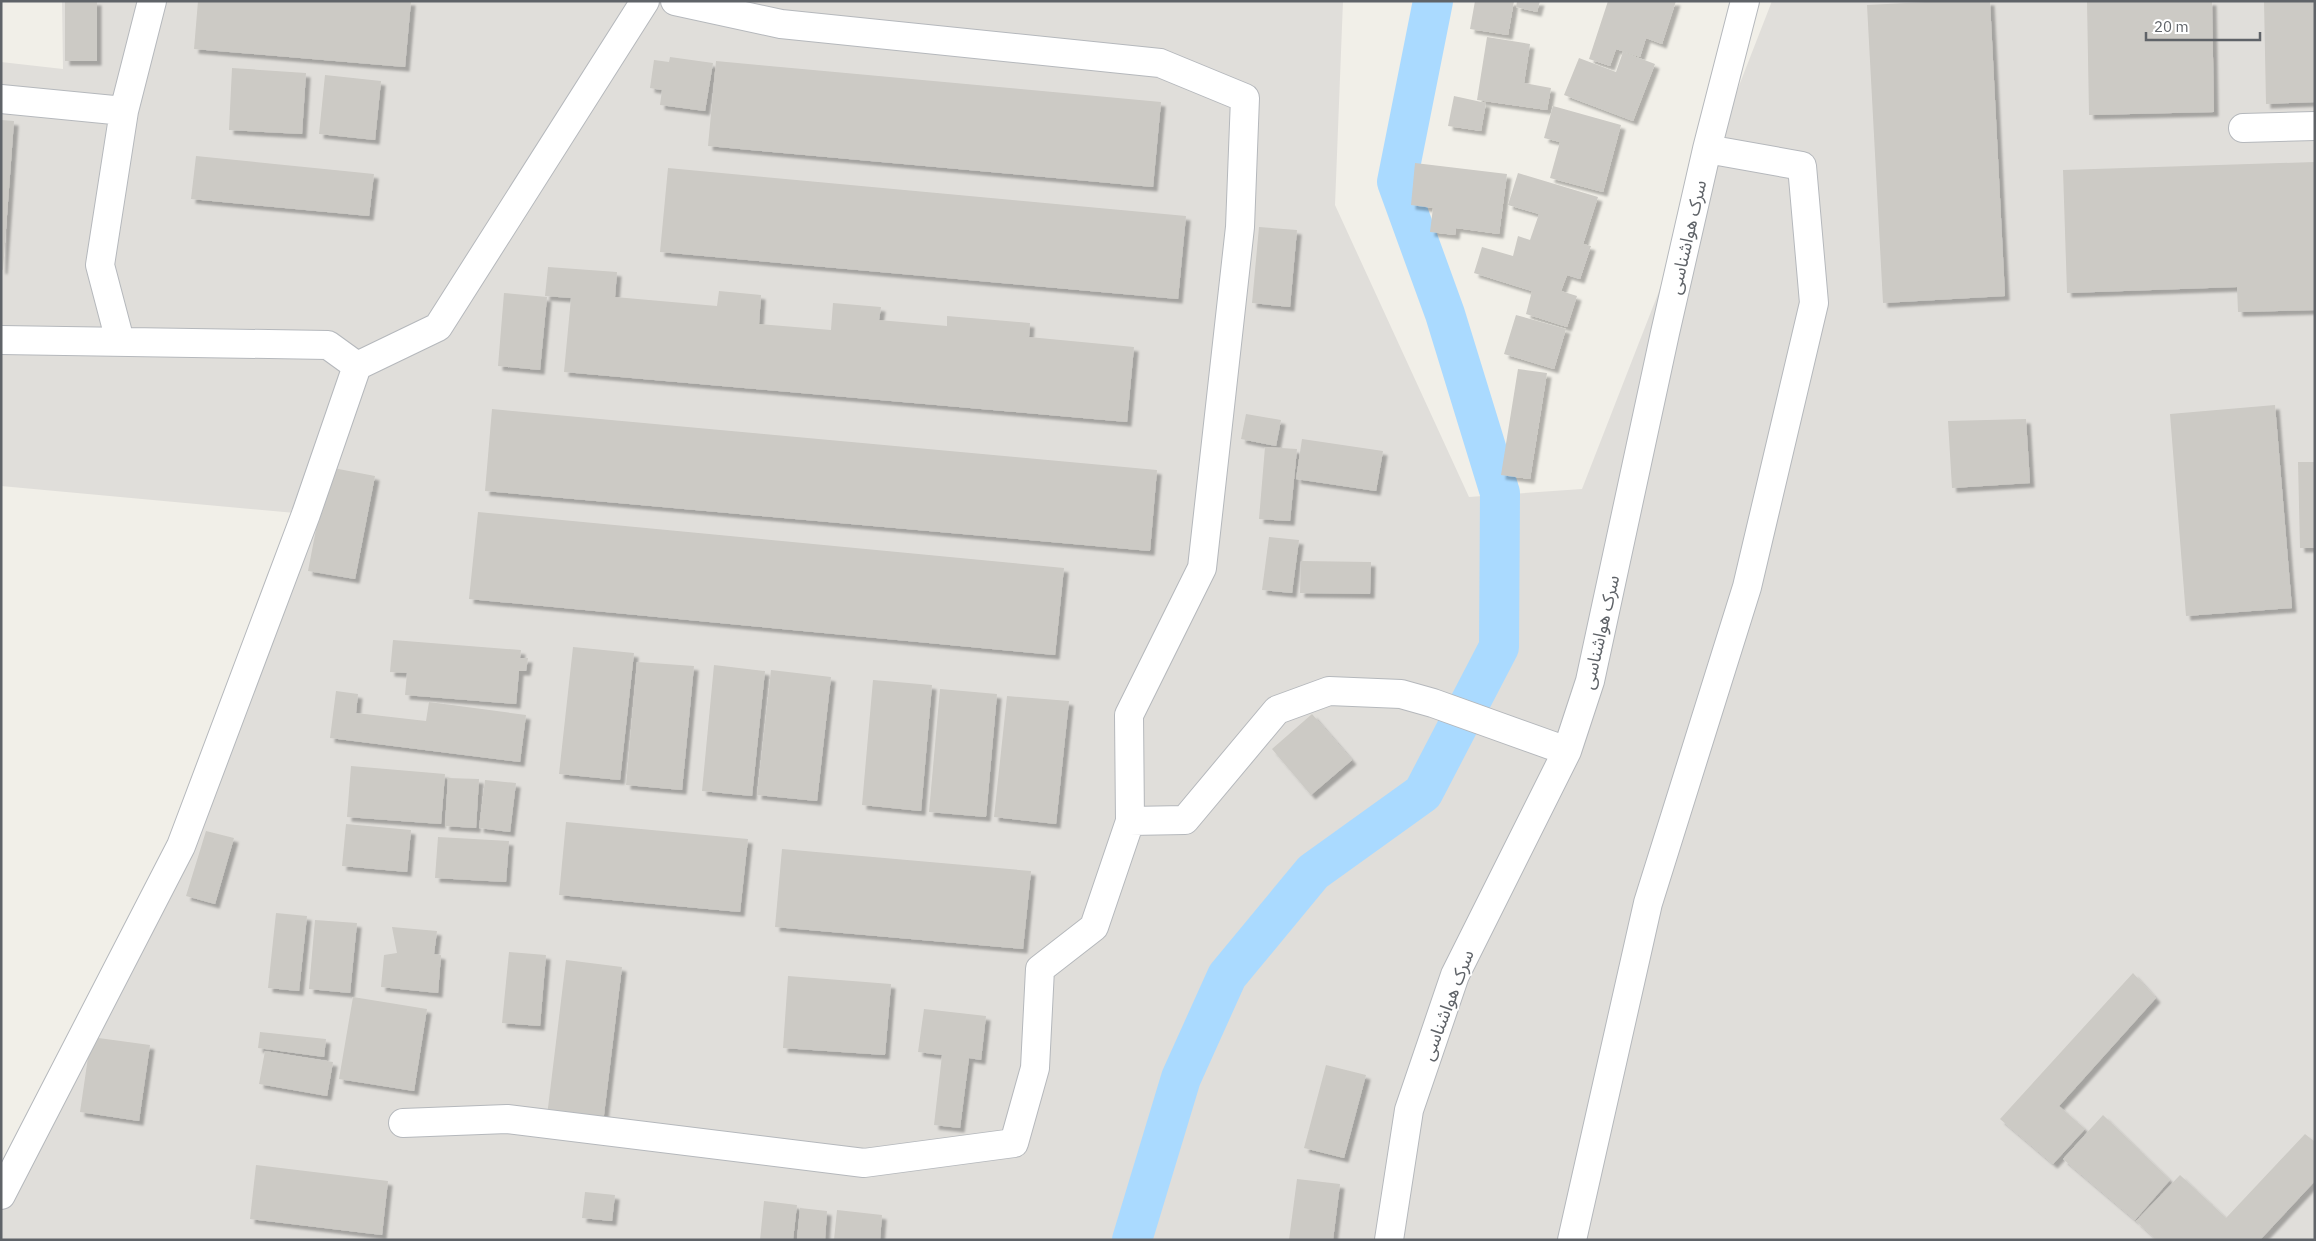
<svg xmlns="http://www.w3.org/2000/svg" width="2316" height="1241" viewBox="0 0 2316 1241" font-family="'IBM Plex Sans','Noto Sans Arabic',sans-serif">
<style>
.industrial{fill:#e0deda}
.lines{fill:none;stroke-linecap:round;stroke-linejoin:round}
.canal{stroke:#aadaff;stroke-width:40}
.building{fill:#cccac5;filter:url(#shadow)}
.minor-casing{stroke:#b5b8bc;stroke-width:30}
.minor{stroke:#fff;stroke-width:28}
.labels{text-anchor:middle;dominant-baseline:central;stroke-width:4;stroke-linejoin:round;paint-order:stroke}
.street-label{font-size:18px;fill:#5f6368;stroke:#fff}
</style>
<defs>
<filter id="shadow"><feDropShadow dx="4.5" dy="4.5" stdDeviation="1" flood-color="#0004"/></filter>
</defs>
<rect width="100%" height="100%" fill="#f1efe8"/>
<path class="industrial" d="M 62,1 L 1343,1 L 1335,205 L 1469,497 L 1582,489 L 1772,1 L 2315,1 L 2315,1240 L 1,1240 L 1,1195 L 181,846 L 306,514 L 1,486 L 1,62 L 63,69 Z"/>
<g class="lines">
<path class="canal" d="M 1132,1240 L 1181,1078 L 1227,976 L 1313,872 L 1423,793 L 1499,647 L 1500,493 L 1445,314 L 1397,182 L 1433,1"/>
</g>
<path class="building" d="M 65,1 L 97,1 L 97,61 L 65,61 Z
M 198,1 L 411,1 L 405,67 L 194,49 Z
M 1475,1 L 1514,1 L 1508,35 L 1470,29 Z
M 1517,1 L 1540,1 L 1537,12 L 1516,7 Z
M 1608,1 L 1676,1 L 1662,44 L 1646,38 L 1640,57 L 1616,49 L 1610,66 L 1589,59 Z
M 1946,1 L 1990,1 L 2005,296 L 1883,303 L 1867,5 Z
M 2087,1 L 2212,1 L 2214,112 L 2089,115 Z
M 2264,1 L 2315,1 L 2315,102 L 2266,104 Z
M 1487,37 L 1530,44 L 1524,83 L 1551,88 L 1547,110 L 1477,100 Z
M 1623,52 L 1655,64 L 1633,121 L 1564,95 L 1579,58 L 1616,72 Z
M 670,57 L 713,63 L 705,111 L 660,105 L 662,90 L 650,88 L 654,60 L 669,62 Z
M 716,61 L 1161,102 L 1153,187 L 708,146 Z
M 232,68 L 306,73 L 302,134 L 229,130 Z
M 325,75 L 381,81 L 375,140 L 319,134 Z
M 1454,96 L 1486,103 L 1481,131 L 1448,126 Z
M 1553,106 L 1621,125 L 1603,192 L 1550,178 L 1560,142 L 1544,138 Z
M 1,120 L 14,121 L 3,270 L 1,269 Z
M 196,156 L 374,174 L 369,216 L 191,199 Z
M 2315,162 L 2315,310 L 2238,312 L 2237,287 L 2067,293 L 2063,170 Z
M 1415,163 L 1507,174 L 1499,234 L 1456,228 L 1455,235 L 1430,232 L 1433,208 L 1411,205 Z
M 668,168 L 1186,216 L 1178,299 L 660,252 Z
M 1518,173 L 1598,197 L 1583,244 L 1591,246 L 1580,279 L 1567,275 L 1561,291 L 1577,296 L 1567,327 L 1526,314 L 1532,291 L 1474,273 L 1482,247 L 1513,256 L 1518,236 L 1530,240 L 1539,214 L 1508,205 Z
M 1259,227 L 1297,230 L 1290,307 L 1252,303 Z
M 548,267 L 617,272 L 615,297 L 717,306 L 719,291 L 761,295 L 759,324 L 831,330 L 833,303 L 881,307 L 879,320 L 947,326 L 947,316 L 1030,323 L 1029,337 L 1134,347 L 1127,422 L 564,372 L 571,298 L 545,296 Z
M 504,293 L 547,297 L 540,370 L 498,366 Z
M 1516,315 L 1566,329 L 1554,369 L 1504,354 Z
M 1518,369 L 1547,373 L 1530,479 L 1501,475 Z
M 2275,405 L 2292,608 L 2186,616 L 2170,414 Z
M 492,409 L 1157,470 L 1150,551 L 485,491 Z
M 1246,414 L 1281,420 L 1276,446 L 1241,439 Z
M 2026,419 L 2030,483 L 1952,488 L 1948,421 Z
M 1302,439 L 1383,451 L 1376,491 L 1296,479 Z
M 1265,447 L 1297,449 L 1290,521 L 1259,519 Z
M 2298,462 L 2315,462 L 2315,548 L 2300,548 Z
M 328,467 L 375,476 L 355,579 L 308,571 Z
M 478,512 L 1064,568 L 1055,655 L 469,599 Z
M 1269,537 L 1299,540 L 1292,593 L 1262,590 Z
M 1301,561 L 1371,562 L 1370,594 L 1300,593 Z
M 393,640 L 521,650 L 520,658 L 528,658 L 526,671 L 519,671 L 516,704 L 405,695 L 407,673 L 390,672 Z
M 573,647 L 634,653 L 620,780 L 559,774 Z
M 637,662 L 694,666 L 682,790 L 626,785 Z
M 714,665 L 765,671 L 752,796 L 702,791 Z
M 771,670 L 831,677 L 817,801 L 757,795 Z
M 873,680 L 932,685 L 921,811 L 862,805 Z
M 940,689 L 997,694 L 986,817 L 929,812 Z
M 336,691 L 358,694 L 356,713 L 426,721 L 429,702 L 526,715 L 520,762 L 330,738 Z
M 1007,696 L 1069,701 L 1056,824 L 994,817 Z
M 1312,714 L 1352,760 L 1311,795 L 1272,749 Z
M 351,766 L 445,774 L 441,824 L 347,817 Z
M 448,778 L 479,779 L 476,828 L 445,826 Z
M 485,780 L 516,783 L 510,832 L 479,828 Z
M 566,822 L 748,839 L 740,912 L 559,895 Z
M 346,824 L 411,830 L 407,872 L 342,866 Z
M 206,831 L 234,838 L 215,904 L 186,896 Z
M 438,837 L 509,841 L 506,882 L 435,878 Z
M 782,849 L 1031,871 L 1023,949 L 775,927 Z
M 276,913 L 307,916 L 299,991 L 268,988 Z
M 315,920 L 357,923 L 350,993 L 309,989 Z
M 392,927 L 437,931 L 434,954 L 441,955 L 438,993 L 381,987 L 384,955 L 397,953 Z
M 509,952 L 546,955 L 540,1026 L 502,1023 Z
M 566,960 L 622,967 L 603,1123 L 547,1116 Z
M 2133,973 L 2156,998 L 2059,1106 L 2085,1129 L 2053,1164 L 2000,1119 Z
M 788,976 L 891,984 L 885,1055 L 783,1048 Z
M 353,997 L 427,1009 L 414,1091 L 339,1079 Z
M 924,1009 L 986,1016 L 981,1060 L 969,1058 L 960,1128 L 934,1125 L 942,1055 L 918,1052 Z
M 260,1032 L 326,1039 L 324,1057 L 258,1048 Z
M 91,1037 L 150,1045 L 139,1121 L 80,1112 Z
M 265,1051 L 333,1062 L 327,1096 L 259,1084 Z
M 1326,1065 L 1366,1075 L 1344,1158 L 1304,1148 Z
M 2103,1115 L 2170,1180 L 2135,1220 L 2063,1159 Z
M 2305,1134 L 2315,1142 L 2315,1181 L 2260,1240 L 2157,1240 L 2136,1221 L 2180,1175 L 2226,1218 Z
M 256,1165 L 388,1181 L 382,1235 L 250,1219 Z
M 1297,1179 L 1340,1184 L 1333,1240 L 1289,1240 Z
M 585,1192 L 615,1195 L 612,1221 L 582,1218 Z
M 764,1201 L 797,1205 L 793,1240 L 760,1240 Z
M 800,1208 L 827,1211 L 825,1240 L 797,1240 Z
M 837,1210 L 882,1215 L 880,1240 L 834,1240 Z"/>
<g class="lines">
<g class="minor-casing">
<path id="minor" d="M 1,99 L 124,111 L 152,1
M 2243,128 L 2315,126
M 1,340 L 328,345 L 357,366
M 120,341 L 100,265 L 124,111
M 1130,821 L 1185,820 L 1277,710 L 1329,691 L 1401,694 L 1433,703 L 1567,751
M 403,1123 L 507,1119 L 864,1163 L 1014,1143 L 1035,1068 L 1040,969 L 1094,927 L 1130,821 L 1129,715 L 1202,568 L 1240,227 L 1245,98 L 1160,63 L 781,24 L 675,1
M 1,1195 L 181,846 L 306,514 L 357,366 L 438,327 L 645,1
M 1389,1240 L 1409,1110 L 1455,975 L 1567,751 L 1590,681 L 1665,333 L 1707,149 L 1745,1
M 1572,1240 L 1648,903 L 1747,587 L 1814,303 L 1802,166 L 1707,149"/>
</g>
<use href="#minor" class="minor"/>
</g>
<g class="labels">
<g class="street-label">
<text transform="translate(1687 237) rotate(-77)">سرک هواشناسی</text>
<text transform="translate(1600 632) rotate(-77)">سرک هواشناسی</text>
<text transform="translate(1447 1005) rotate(-69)">سرک هواشناسی</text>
</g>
</g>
<rect width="2316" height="1241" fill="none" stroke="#5f6368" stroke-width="5"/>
<path d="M2146 32v8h114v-8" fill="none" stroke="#5f6368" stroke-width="2.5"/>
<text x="2154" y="32" font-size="15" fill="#5f6368" stroke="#ffffff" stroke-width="4" paint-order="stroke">20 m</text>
</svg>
